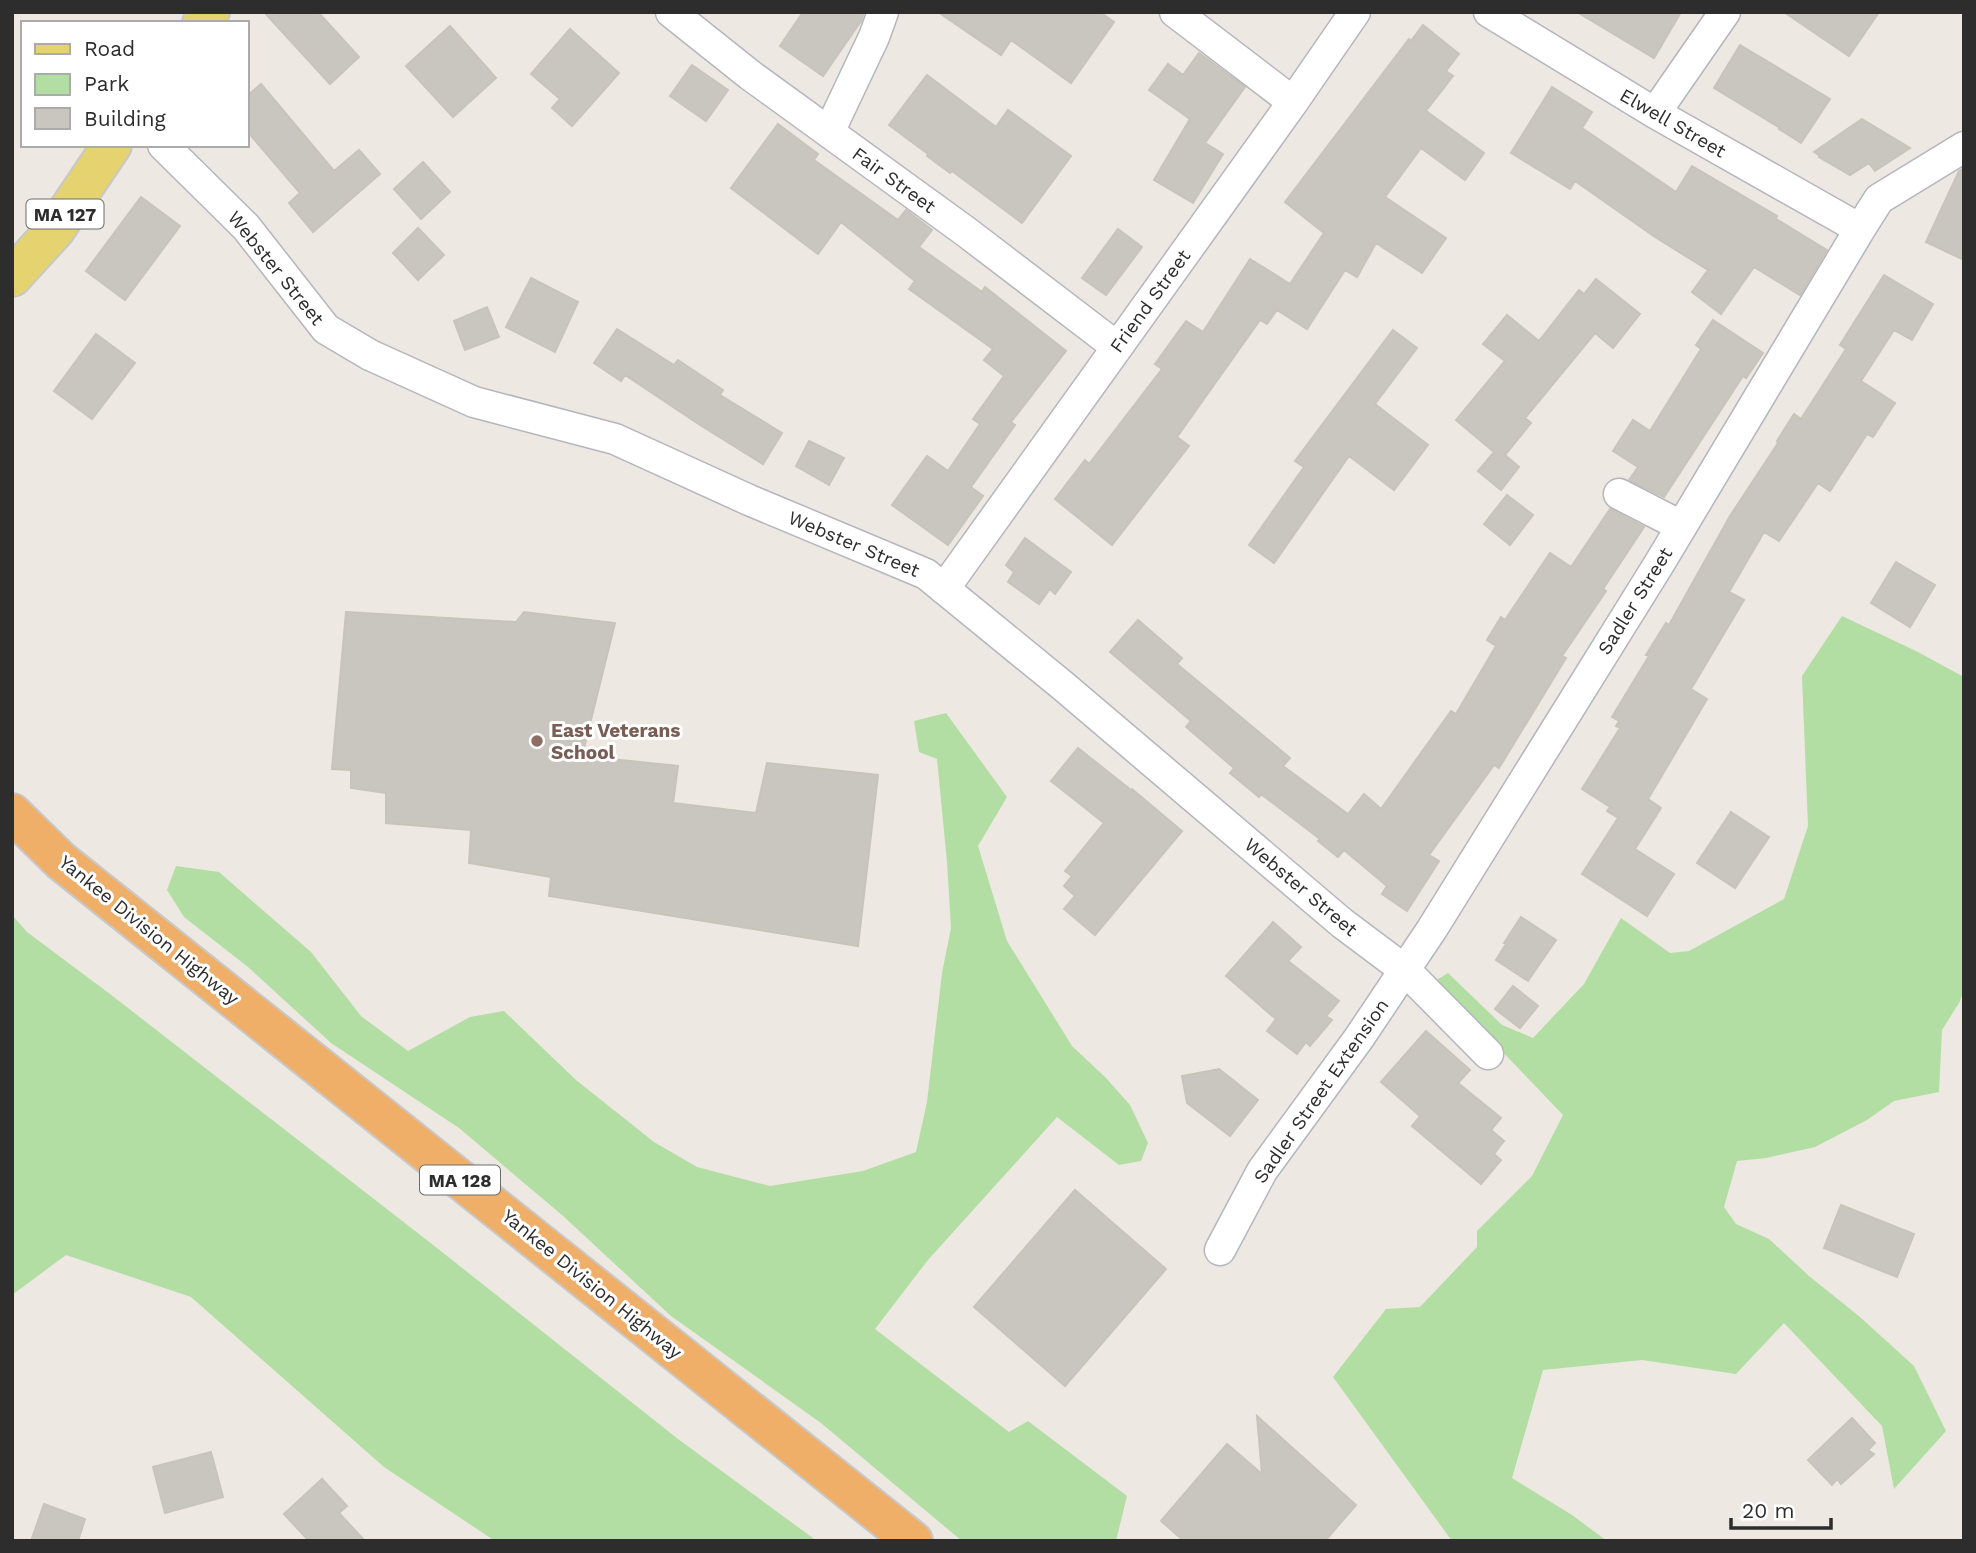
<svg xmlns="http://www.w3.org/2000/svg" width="1976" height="1553" viewBox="0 0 1976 1553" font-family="'Work Sans',sans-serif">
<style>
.green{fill:#b2dea3}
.building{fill:#c9c6bf;stroke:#c8c4ba;stroke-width:2}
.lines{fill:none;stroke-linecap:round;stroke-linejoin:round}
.street-casing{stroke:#b4b5bf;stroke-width:33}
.primary-casing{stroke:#c8c8c8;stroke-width:42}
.highway-casing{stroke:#c8c8c8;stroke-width:42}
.street{stroke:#fff;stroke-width:30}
.primary{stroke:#e4d36e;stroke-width:38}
.highway{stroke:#efaf69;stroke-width:38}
.education-dot{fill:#8d6e63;stroke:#fff;stroke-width:2.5}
.labels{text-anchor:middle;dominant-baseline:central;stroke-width:6;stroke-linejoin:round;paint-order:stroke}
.shield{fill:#fff;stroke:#6c6c6c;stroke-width:2}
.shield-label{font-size:18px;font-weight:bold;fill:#2d2d2d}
.street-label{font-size:19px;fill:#2d2d2d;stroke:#fff}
.education-label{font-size:19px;font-weight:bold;fill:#785e54;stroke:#fff;text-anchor:start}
</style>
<rect width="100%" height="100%" fill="#ede8e1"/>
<path class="green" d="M 1842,616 L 1916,651 L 1964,677 L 1964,784 L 1962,798 L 1964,800 L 1964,990 L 1959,1003 L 1942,1030 L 1939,1092 L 1894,1101 L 1867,1120 L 1815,1147 L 1766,1158 L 1737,1161 L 1724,1207 L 1736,1224 L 1769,1239 L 1809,1276 L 1860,1317 L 1914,1366 L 1946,1431 L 1894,1489 L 1882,1426 L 1784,1323 L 1736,1374 L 1642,1360 L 1543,1370 L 1512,1478 L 1572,1515 L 1607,1541 L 1452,1541 L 1333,1377 L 1386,1309 L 1420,1307 L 1477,1247 L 1477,1231 L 1532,1176 L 1563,1115 L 1435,981 L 1448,973 L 1502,1025 L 1533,1038 L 1584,984 L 1621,918 L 1670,953 L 1689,951 L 1784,899 L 1808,826 L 1802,676 Z
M 946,713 L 1007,797 L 978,846 L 1007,941 L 1072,1046 L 1106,1078 L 1130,1105 L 1148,1143 L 1141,1161 L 1119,1165 L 1057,1117 L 928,1260 L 875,1329 L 1009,1432 L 1028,1421 L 1127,1496 L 1116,1541 L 962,1541 L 821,1423 L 671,1316 L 562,1215 L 459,1128 L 331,1043 L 248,967 L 184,917 L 167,890 L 176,866 L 219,872 L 311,952 L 361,1016 L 408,1051 L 470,1017 L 504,1011 L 576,1080 L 654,1142 L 697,1167 L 770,1186 L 863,1171 L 916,1152 L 927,1102 L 942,973 L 951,928 L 947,862 L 937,759 L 919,752 L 914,721 Z
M 12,915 L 27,932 L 110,994 L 437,1248 L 678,1439 L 817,1541 L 495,1541 L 384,1467 L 191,1297 L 66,1255 L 12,1295 Z"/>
<path class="building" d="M 264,12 L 318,12 L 359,57 L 330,84 Z
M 803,12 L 864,12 L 861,21 L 823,76 L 780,46 Z
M 938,12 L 1100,12 L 1114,22 L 1071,83 L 1011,40 L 1001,55 Z
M 1577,12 L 1681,12 L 1654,58 Z
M 1784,12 L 1879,12 L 1849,56 Z
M 1423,25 L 1459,54 L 1446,71 L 1453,76 L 1426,111 L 1484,153 L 1465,180 L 1421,148 L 1385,197 L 1446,238 L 1422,273 L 1376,243 L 1357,277 L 1345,270 L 1307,329 L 1277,310 L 1267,324 L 1260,320 L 1177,437 L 1189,446 L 1112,545 L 1055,499 L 1085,460 L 1089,464 L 1162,369 L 1155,364 L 1186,321 L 1203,332 L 1250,259 L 1290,284 L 1324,233 L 1285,202 L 1409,39 L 1411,41 Z
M 450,26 L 496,78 L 453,117 L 406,66 Z
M 570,29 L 619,73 L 572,126 L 552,108 L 560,99 L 531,74 Z
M 1740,45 L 1830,99 L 1801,143 L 1779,129 L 1780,128 L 1714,88 Z
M 1199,53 L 1245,87 L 1205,143 L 1223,154 L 1193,203 L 1154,180 L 1190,119 L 1149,90 L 1168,64 L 1183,75 Z
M 692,65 L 728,90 L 706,121 L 670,96 Z
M 927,75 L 996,127 L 1008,110 L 1071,156 L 1022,223 L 952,171 L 950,173 L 927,156 L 928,154 L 889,125 Z
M 261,84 L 334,171 L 359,150 L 380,174 L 313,232 L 289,203 L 300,193 L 247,131 L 247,96 Z
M 1552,87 L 1592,112 L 1582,128 L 1676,192 L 1692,166 L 1777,216 L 1776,219 L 1827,250 L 1800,295 L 1754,267 L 1721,314 L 1692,292 L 1708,270 L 1655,237 L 1575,181 L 1570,189 L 1511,153 Z
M 1862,119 L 1910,148 L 1875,171 L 1869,163 L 1850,175 L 1819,157 L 1820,156 L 1814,152 Z
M 778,124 L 818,154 L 814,160 L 898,220 L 906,210 L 932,230 L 919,247 L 982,292 L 985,287 L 1066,351 L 1011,422 L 1015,425 L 971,487 L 983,496 L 948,545 L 892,505 L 927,456 L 948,471 L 980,424 L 973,419 L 1004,376 L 984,360 L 993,349 L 909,289 L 915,281 L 841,222 L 818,254 L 731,188 Z
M 423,162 L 450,192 L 421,219 L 394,189 Z
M 1964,168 L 1964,260 L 1926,242 L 1959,171 Z
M 141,197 L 180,226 L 125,300 L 86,271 Z
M 418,228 L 444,255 L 418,280 L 393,253 Z
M 1118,229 L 1142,247 L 1106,295 L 1082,278 Z
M 1884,275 L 1933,304 L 1912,340 L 1894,330 L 1861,381 L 1895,403 L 1873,437 L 1867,434 L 1830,491 L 1818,483 L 1779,541 L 1764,532 L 1729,592 L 1744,600 L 1691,689 L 1707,699 L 1648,799 L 1661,808 L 1635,849 L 1674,874 L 1647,916 L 1582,874 L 1618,818 L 1607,811 L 1610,807 L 1582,789 L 1620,728 L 1616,726 L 1619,721 L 1612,717 L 1649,656 L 1646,655 L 1666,623 L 1669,625 L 1730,516 L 1778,443 L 1777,441 L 1794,414 L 1801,419 L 1846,349 L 1840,345 Z
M 531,278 L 578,302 L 555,352 L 506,327 Z
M 1596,279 L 1640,314 L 1613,348 L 1595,333 L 1525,418 L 1531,423 L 1505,455 L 1519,467 L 1501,490 L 1478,471 L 1494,452 L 1456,420 L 1505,361 L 1483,344 L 1507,315 L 1539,341 L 1579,290 L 1584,294 Z
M 487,307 L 499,337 L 465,350 L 454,321 Z
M 1713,320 L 1763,353 L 1746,378 L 1743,376 L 1664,497 L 1629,480 L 1638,467 L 1613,451 L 1633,420 L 1650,431 L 1701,349 L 1696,345 Z
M 617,329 L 674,365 L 678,360 L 723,390 L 720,395 L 782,433 L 763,464 L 700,425 L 625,375 L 621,381 L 594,363 Z
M 1393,330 L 1417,348 L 1375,404 L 1428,445 L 1394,490 L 1349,456 L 1274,563 L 1249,545 L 1304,467 L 1295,461 Z
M 96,334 L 135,363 L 92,419 L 54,391 Z
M 809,441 L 844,458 L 829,485 L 796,466 Z
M 1507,495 L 1533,515 L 1510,545 L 1484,524 Z
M 1610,509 L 1644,527 L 1603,589 L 1606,591 L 1562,656 L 1566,658 L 1499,768 L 1494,765 L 1429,855 L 1439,861 L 1407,911 L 1382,894 L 1387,886 L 1344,850 L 1338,857 L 1318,841 L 1320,839 L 1261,794 L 1259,797 L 1230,773 L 1234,768 L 1186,727 L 1191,721 L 1110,652 L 1138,620 L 1182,658 L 1177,664 L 1290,758 L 1283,766 L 1348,814 L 1364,794 L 1381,809 L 1451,711 L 1456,714 L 1496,646 L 1487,640 L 1501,617 L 1505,620 L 1550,553 L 1571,567 Z
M 1025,538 L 1071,572 L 1055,594 L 1050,589 L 1039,604 L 1008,582 L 1014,572 L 1006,565 Z
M 1896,562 L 1935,585 L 1910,627 L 1871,603 Z
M 346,612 L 516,622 L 524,612 L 615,623 L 582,756 L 678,766 L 673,803 L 756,813 L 767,763 L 878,775 L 858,946 L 549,896 L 551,877 L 469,863 L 471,830 L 386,823 L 386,793 L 351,788 L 351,770 L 332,769 Z
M 1078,748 L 1131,790 L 1132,789 L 1182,831 L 1095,935 L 1064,909 L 1075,896 L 1064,886 L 1072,876 L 1065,871 L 1104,823 L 1051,781 Z
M 1731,812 L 1769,837 L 1735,888 L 1697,863 Z
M 1521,917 L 1556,940 L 1528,981 L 1496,960 L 1506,944 L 1504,943 Z
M 1273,922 L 1301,947 L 1288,961 L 1339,1001 L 1326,1016 L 1332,1020 L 1310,1046 L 1306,1042 L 1297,1054 L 1267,1031 L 1276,1019 L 1226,976 Z
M 1513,986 L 1538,1006 L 1520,1028 L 1495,1009 Z
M 1426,1031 L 1470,1070 L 1458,1083 L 1501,1118 L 1491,1130 L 1504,1141 L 1494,1154 L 1501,1160 L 1481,1184 L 1412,1126 L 1420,1116 L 1381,1082 Z
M 1219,1069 L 1258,1100 L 1230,1136 L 1187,1103 L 1182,1076 Z
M 1075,1190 L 1166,1269 L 1065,1386 L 974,1307 Z
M 1841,1205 L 1914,1234 L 1897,1277 L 1824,1248 Z
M 1257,1416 L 1356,1505 L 1325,1541 L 1184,1541 L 1161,1521 L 1227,1444 L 1262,1474 Z
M 1852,1418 L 1875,1443 L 1868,1450 L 1874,1454 L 1841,1484 L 1837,1479 L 1832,1485 L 1808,1460 Z
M 211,1452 L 223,1497 L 165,1513 L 153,1467 Z
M 322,1479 L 347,1506 L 339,1513 L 365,1541 L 309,1541 L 284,1514 Z
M 44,1504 L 85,1519 L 78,1541 L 31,1541 Z"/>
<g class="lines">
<g class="street-casing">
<path id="street" d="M 671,12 L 750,75 L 965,231 L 1117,347
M 1175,12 L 1293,102
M 1489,12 L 1655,113 L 1860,229
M 1655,113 L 1725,12
M 829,132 L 874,37 L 883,12
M 163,145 L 246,227 L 326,329 L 370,355 L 474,402 L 615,439 L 749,500 L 926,574 L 1062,685 L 1342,923 L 1406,971 L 1488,1054
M 1619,494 L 1681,526
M 944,589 L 1293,102 L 1355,12
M 1220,1250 L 1262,1171 L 1359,1038 L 1432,929 L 1659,564 L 1860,229 L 1879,199 L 1964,147"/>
</g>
<g class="primary-casing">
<path id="primary" d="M 202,23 L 210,12
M 12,277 L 55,230 L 112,145"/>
</g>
<g class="highway-casing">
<path id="highway" d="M 12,813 L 61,861 L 913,1541"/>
</g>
<use href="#street" class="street"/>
<use href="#primary" class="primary"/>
<use href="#highway" class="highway"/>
</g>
<circle class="education-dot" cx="537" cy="741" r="7"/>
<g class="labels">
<g class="shield">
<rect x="26.5" y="199.5" width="77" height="29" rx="5"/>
<rect x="420" y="1165.5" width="80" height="29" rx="5"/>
</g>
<g class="shield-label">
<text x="65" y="214">MA 127</text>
<text x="460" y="1180">MA 128</text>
</g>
<g class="street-label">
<text transform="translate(1673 123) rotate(30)">Elwell Street</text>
<text transform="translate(894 180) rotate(36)">Fair Street</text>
<text transform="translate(276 268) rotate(51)">Webster Street</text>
<text transform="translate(1150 301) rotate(-54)">Friend Street</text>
<text transform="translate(854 544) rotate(23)">Webster Street</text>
<text transform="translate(1635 601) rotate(-58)">Sadler Street</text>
<text transform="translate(1301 887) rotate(40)">Webster Street</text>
<text transform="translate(149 930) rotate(39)">Yankee Division Highway</text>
<text transform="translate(1321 1091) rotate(-55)">Sadler Street Extension</text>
<text transform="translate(592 1284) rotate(39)">Yankee Division Highway</text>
</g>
<g class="education-label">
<text x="551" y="730">East Veterans<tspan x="551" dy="22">School</tspan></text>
</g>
</g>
<rect width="1976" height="1553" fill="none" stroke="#2d2d2d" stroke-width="28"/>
<rect x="21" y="21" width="228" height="126" fill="#ffffff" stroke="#ababab" stroke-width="2"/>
<rect x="35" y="44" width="35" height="10" fill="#e4d36e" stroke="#ababab" stroke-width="2"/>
<text x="84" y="56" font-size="21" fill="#2d2d2d">Road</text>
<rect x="35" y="74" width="35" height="21" fill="#b2dea3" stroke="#ababab" stroke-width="2"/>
<text x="84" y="91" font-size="21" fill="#2d2d2d">Park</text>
<rect x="35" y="108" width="35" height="21" fill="#c9c6bf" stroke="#ababab" stroke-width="2"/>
<text x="84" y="126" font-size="21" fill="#2d2d2d">Building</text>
<path d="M1731 1518v10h100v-10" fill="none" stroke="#2d2d2d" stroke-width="3.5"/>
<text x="1742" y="1518" font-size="21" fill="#2d2d2d" stroke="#ffffff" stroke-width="5" paint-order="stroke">20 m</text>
</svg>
